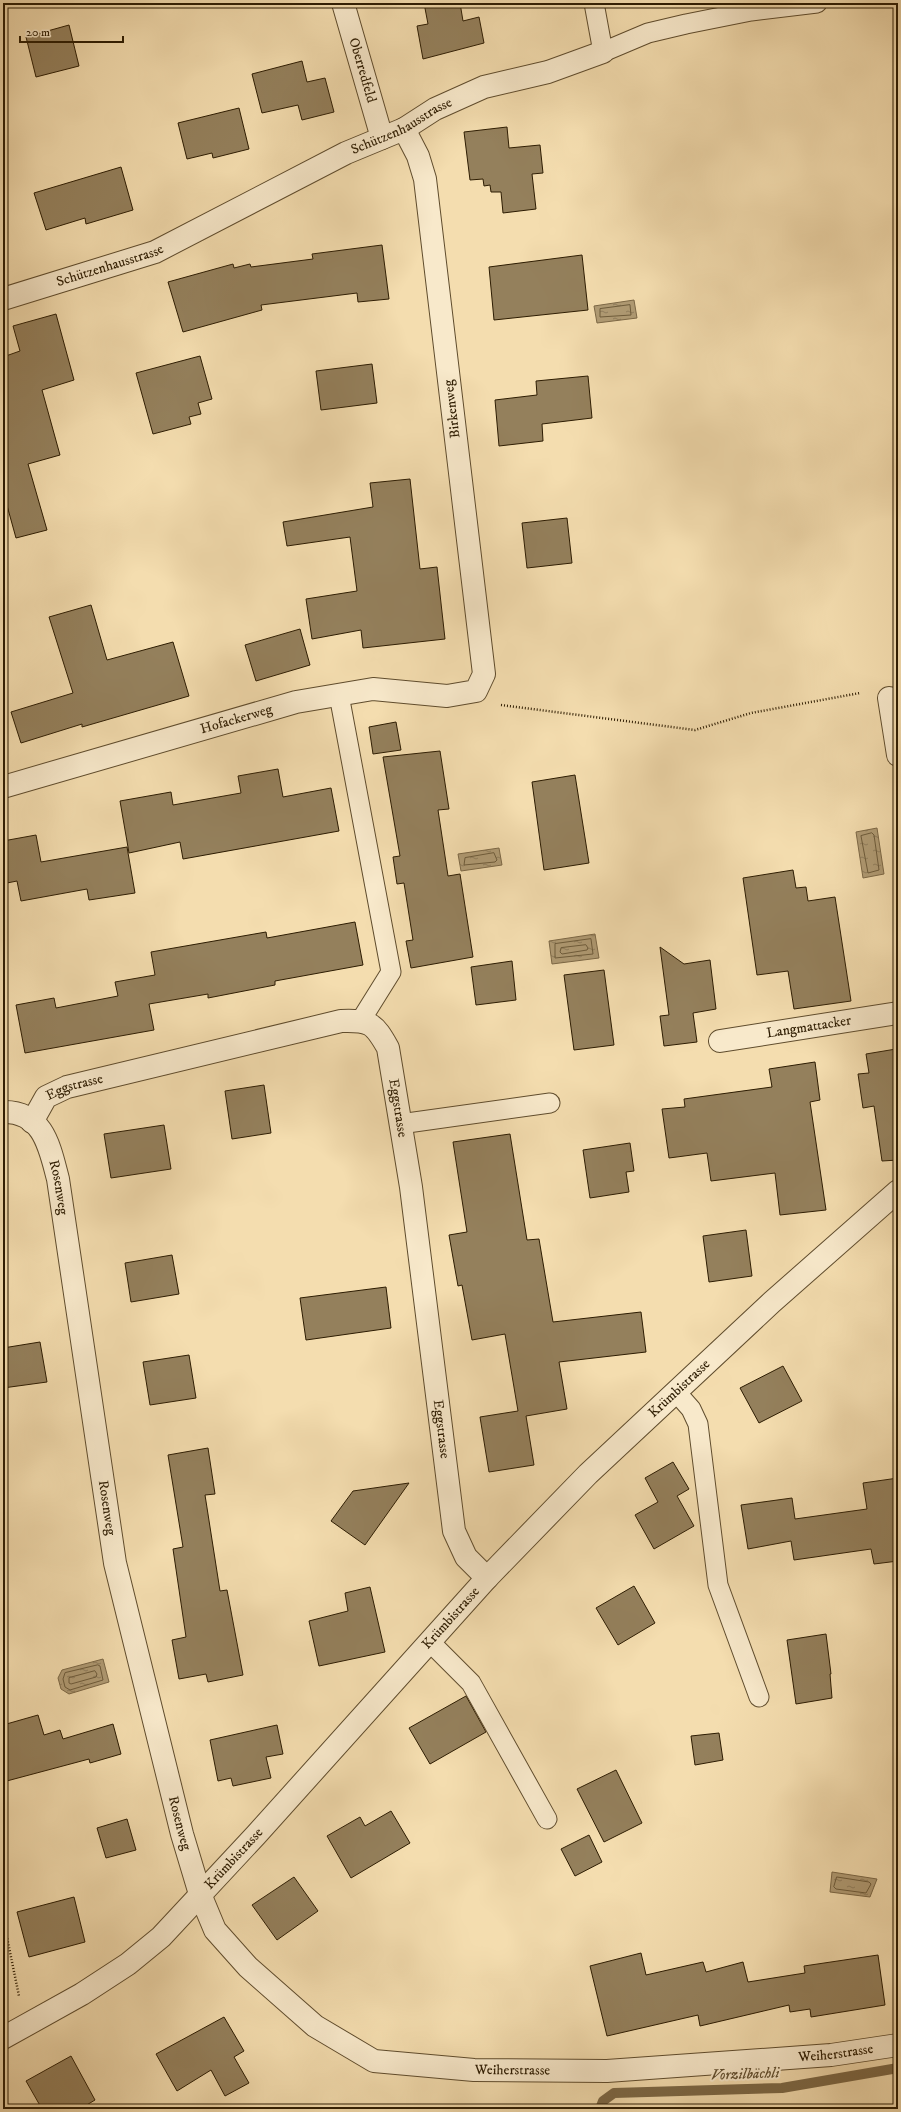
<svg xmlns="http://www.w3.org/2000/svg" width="901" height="2112" viewBox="0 0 901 2112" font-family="'IM FELL DW Pica',serif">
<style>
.water{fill:url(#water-ripples);stroke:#7c6846}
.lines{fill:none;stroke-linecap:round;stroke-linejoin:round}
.shore{stroke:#6e5c3b;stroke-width:1}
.stream{stroke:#7c6846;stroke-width:10}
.building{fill:#94805c;stroke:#2d1c02}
.lane-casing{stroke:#5f4c2d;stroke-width:21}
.street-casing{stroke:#5f4c2d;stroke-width:24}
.path{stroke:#2d1c02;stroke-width:2.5;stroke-dasharray:1 2;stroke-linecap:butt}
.lane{stroke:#f8e9cb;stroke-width:19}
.street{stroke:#f8e9cb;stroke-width:22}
.labels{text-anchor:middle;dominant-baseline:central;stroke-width:4;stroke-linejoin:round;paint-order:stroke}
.street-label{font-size:14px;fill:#2d1c02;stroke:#f8e9cb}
.water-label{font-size:15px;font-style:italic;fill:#614f30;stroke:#f8e9cb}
</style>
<defs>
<pattern id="water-ripples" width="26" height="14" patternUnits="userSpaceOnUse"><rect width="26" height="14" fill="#b09b74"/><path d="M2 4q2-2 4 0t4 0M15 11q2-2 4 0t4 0" fill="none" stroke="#907e5d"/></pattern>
</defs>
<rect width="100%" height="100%" fill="#f4ddaf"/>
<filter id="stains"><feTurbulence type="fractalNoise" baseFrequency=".005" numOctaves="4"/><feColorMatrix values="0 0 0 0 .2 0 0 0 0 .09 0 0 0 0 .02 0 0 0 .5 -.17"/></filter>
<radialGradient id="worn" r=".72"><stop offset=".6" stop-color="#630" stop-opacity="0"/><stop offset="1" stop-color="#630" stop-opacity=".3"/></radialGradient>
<path class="water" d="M 634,300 L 637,318 L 597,323 L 594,306 Z
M 877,828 L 884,874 L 863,878 L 856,832 Z
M 499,848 L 502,865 L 461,871 L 458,854 Z
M 595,934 L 599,958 L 552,964 L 549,941 Z
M 103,1659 L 109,1682 L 69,1694 L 61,1689 L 58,1678 L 62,1670 Z
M 832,1872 L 877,1879 L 870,1897 L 830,1892 Z"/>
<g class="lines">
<path class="shore" d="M 630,305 L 631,315 L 600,317 L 600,309 Z
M 872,833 L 874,835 L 879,870 L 868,873 L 861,836 Z
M 494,853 L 497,860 L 495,862 L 464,865 L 465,858 Z
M 591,939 L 593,954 L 555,958 L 555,944 Z
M 586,945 L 588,948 L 587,950 L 562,954 L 560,952 L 561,948 Z
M 98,1665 L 100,1666 L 103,1680 L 70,1690 L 65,1687 L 63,1679 L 65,1673 Z
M 95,1671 L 97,1674 L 96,1677 L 71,1684 L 69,1683 L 69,1678 Z
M 837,1877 L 869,1882 L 871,1884 L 866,1893 L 836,1889 L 834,1887 Z"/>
<path class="stream" d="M 600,2109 L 603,2101 L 614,2093 L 782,2088 L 898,2068"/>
</g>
<path class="building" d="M 424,3 L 460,3 L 463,21 L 479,17 L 484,43 L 423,59 L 417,26 L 428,24 Z
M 69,25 L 79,66 L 36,77 L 26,37 Z
M 302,61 L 307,82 L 325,78 L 334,112 L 302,120 L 298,105 L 262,113 L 252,74 Z
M 239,108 L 249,149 L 213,158 L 212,153 L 187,159 L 178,123 Z
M 507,127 L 509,148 L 540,145 L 543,173 L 532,174 L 536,209 L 503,213 L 501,192 L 491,192 L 490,185 L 484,186 L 483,179 L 470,180 L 464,132 Z
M 121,167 L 133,210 L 86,224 L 85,218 L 46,230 L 34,193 Z
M 382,245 L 389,299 L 358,302 L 357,293 L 261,305 L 262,310 L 183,332 L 168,282 L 233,264 L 234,268 L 250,264 L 251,267 L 313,259 L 312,254 Z
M 582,255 L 588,310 L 494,320 L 489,267 Z
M 56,314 L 74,380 L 42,390 L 60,455 L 28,464 L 47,530 L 16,538 L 3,491 L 3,357 L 20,351 L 13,326 Z
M 200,356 L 212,399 L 198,403 L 201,414 L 189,417 L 191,424 L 153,434 L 136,373 Z
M 372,364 L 377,403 L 321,410 L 316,371 Z
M 588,376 L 592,418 L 542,424 L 543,441 L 499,446 L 495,400 L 537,395 L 536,381 Z
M 410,479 L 420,569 L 437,567 L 445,639 L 363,648 L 361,630 L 312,639 L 306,599 L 357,591 L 350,537 L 287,546 L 283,522 L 373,507 L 370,483 Z
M 567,518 L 572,563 L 527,568 L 522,523 Z
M 91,605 L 107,660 L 173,642 L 189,696 L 82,727 L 82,724 L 21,743 L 11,712 L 73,693 L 49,617 Z
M 300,629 L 310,665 L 256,681 L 245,645 Z
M 396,722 L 401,750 L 373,754 L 369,727 Z
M 440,751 L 449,809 L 438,810 L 448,876 L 460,874 L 473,957 L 411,968 L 406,941 L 413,940 L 404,883 L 397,884 L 393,857 L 400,856 L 383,757 Z
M 278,769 L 283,797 L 331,788 L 339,831 L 183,859 L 180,842 L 129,853 L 120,801 L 171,792 L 173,805 L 241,793 L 238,776 Z
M 575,775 L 589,863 L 544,870 L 532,782 Z
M 36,835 L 41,862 L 127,847 L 135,893 L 89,900 L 87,889 L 21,901 L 17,881 L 7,883 L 3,859 L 3,841 Z
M 793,870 L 796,888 L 806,887 L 808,901 L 835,897 L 851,1001 L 794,1009 L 788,971 L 757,975 L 743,878 Z
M 355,922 L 363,965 L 275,981 L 275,985 L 208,998 L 208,994 L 149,1004 L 154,1030 L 25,1053 L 16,1005 L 54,998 L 56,1008 L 118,996 L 115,982 L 155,975 L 151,952 L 266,932 L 267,938 Z
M 660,947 L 684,964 L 710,960 L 716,1009 L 693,1013 L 697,1042 L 664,1046 L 660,1016 L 669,1015 Z
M 512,961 L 516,1000 L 476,1005 L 471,967 Z
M 604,970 L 614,1045 L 574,1050 L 564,975 Z
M 896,1049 L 898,1050 L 898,1160 L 882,1161 L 874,1106 L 863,1108 L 858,1074 L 869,1073 L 866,1054 Z
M 815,1062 L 820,1100 L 810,1102 L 826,1210 L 780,1215 L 775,1173 L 711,1181 L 707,1153 L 669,1158 L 662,1109 L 685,1107 L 684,1099 L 772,1087 L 769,1069 Z
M 264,1085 L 271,1133 L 232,1139 L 225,1091 Z
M 164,1125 L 171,1169 L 111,1178 L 104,1134 Z
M 510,1134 L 527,1240 L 539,1239 L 553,1322 L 641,1312 L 646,1352 L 559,1362 L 567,1409 L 526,1416 L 534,1465 L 489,1472 L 480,1417 L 518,1411 L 505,1334 L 472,1340 L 462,1285 L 458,1286 L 449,1235 L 467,1232 L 453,1142 Z
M 630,1143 L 634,1171 L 626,1172 L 629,1192 L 590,1198 L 583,1150 Z
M 746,1230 L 752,1276 L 709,1282 L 703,1236 Z
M 172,1255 L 179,1294 L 131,1302 L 125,1263 Z
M 386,1287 L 391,1328 L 306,1340 L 300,1298 Z
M 40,1342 L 47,1382 L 3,1388 L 3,1348 Z
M 189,1355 L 196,1398 L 150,1405 L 143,1362 Z
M 783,1366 L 802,1401 L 759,1423 L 740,1388 Z
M 208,1448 L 215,1494 L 205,1495 L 220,1591 L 227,1590 L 243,1675 L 208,1682 L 206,1674 L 179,1679 L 172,1640 L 186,1637 L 173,1549 L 183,1547 L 168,1455 Z
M 673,1462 L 689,1489 L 677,1496 L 694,1526 L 654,1549 L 635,1515 L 658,1502 L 645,1478 Z
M 898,1478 L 898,1561 L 874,1564 L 871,1549 L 794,1560 L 791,1541 L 748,1549 L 741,1505 L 792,1498 L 795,1519 L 867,1509 L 863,1483 Z
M 409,1483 L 365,1545 L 331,1521 L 353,1491 Z
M 634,1586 L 655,1623 L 618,1645 L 596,1608 Z
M 370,1587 L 385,1652 L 319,1666 L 309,1621 L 348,1611 L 345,1593 Z
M 826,1634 L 831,1674 L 830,1674 L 832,1698 L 796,1704 L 787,1640 Z
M 466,1696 L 486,1732 L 430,1764 L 409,1728 Z
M 38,1715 L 44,1735 L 60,1730 L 63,1739 L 113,1724 L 121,1754 L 90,1763 L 89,1759 L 3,1782 L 3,1725 Z
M 277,1725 L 283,1754 L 266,1757 L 271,1778 L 233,1786 L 231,1778 L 218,1781 L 210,1740 Z
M 719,1733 L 723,1760 L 695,1765 L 691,1736 Z
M 616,1770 L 642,1823 L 604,1842 L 577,1789 Z
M 391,1811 L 410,1843 L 351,1878 L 327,1836 L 360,1817 L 365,1826 Z
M 127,1819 L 136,1850 L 106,1858 L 97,1828 Z
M 589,1835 L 602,1862 L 575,1876 L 561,1849 Z
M 294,1877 L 318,1911 L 277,1940 L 252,1905 Z
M 74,1897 L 85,1942 L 29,1957 L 17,1912 Z
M 641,1953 L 646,1975 L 703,1962 L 706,1972 L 743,1962 L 748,1982 L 805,1973 L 804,1966 L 878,1955 L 885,2005 L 811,2017 L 810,2009 L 790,2012 L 789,2005 L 700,2026 L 698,2015 L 607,2036 L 590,1966 Z
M 224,2017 L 244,2051 L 234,2057 L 249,2083 L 225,2096 L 211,2070 L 177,2091 L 156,2054 Z
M 71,2056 L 95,2100 L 80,2109 L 42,2109 L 26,2081 Z"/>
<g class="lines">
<g class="lane-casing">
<path id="lane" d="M 594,3 L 603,52 L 648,33 L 686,24 L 751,11 L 817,3
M 339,695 L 391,972 L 361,1020
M 400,1124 L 550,1103
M 676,1392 L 691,1409 L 698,1424 L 718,1585 L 759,1697
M 430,1642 L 471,1683 L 547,1819"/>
</g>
<g class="street-casing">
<g id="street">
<path id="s1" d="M 343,3 L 382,138"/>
<path id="s2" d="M 3,299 L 155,252 L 346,153 L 404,129 L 435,109 L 484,87 L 548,72 L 603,52"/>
<path d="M 889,698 L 898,755"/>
<path id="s3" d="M 3,787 L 296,702 L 373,689 L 447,696 L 476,691 L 484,674 L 425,179 L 418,156 L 404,129"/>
<path id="s4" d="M 720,1041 L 898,1013"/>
<path id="s5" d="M 3,1112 C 44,1111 50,1149 58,1179 L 115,1563 L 182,1834 L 200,1894 L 215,1930 L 248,1967 L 315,2026 L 374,2061 L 474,2070 L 607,2071 L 831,2055 L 898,2045"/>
<path id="s6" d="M 32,1122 L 46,1097 L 67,1087 L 341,1021 C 370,1020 374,1023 388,1048 L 411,1187 L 454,1531 L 466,1557 L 487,1578"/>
<path id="s7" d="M 3,2038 L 82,1994 L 128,1964 L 161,1937 L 256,1835 L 487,1578 L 588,1474 L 772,1302 L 898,1191"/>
</g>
</g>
<path class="path" d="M 501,705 L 695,730 L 751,713 L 860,693
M 3,1918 L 19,1996"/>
<use href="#lane" class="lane"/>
<use href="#street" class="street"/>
</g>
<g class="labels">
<g class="street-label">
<text stroke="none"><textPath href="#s1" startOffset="70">Oberredfeld</textPath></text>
<text stroke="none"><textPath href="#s2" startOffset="436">Schützenhausstrasse</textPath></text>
<text stroke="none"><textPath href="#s2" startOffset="112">Schützenhausstrasse</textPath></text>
<text transform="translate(452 409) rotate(-97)">Birkenweg</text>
<text stroke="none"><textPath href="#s3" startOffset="243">Hofackerweg</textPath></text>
<text stroke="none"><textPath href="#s4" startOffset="90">Langmattacker</textPath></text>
<text stroke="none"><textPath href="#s6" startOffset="59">Eggstrasse</textPath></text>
<text stroke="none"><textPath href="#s6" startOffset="454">Eggstrasse</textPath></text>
<text stroke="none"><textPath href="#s5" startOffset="104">Rosenweg</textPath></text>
<text stroke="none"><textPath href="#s7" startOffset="943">Krümbistrasse</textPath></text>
<text stroke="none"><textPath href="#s6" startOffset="778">Eggstrasse</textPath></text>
<text stroke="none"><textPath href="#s5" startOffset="428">Rosenweg</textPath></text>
<text stroke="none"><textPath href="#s7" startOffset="619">Krümbistrasse</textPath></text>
<text stroke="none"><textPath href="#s5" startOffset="752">Rosenweg</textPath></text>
<text stroke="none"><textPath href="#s7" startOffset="295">Krümbistrasse</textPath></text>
<text stroke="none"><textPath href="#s5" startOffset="1535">Weiherstrasse</textPath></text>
<text stroke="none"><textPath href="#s5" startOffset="1211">Weiherstrasse</textPath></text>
</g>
<g class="water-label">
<text transform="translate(745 2074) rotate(-2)">Vorzilbächli</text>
</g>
</g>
<rect width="901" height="2112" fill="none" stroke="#f4ddaf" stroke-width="16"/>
<rect x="4" y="4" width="893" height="2104" fill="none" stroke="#2d1c02" stroke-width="2"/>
<rect x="8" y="8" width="885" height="2096" fill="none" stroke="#2d1c02"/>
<path d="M20 36v6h103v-6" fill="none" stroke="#2d1c02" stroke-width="2"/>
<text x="26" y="36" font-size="12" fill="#2d1c02" stroke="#f8e9cb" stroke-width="3" paint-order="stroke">20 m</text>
<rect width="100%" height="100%" filter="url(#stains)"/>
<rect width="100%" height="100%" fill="url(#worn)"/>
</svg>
